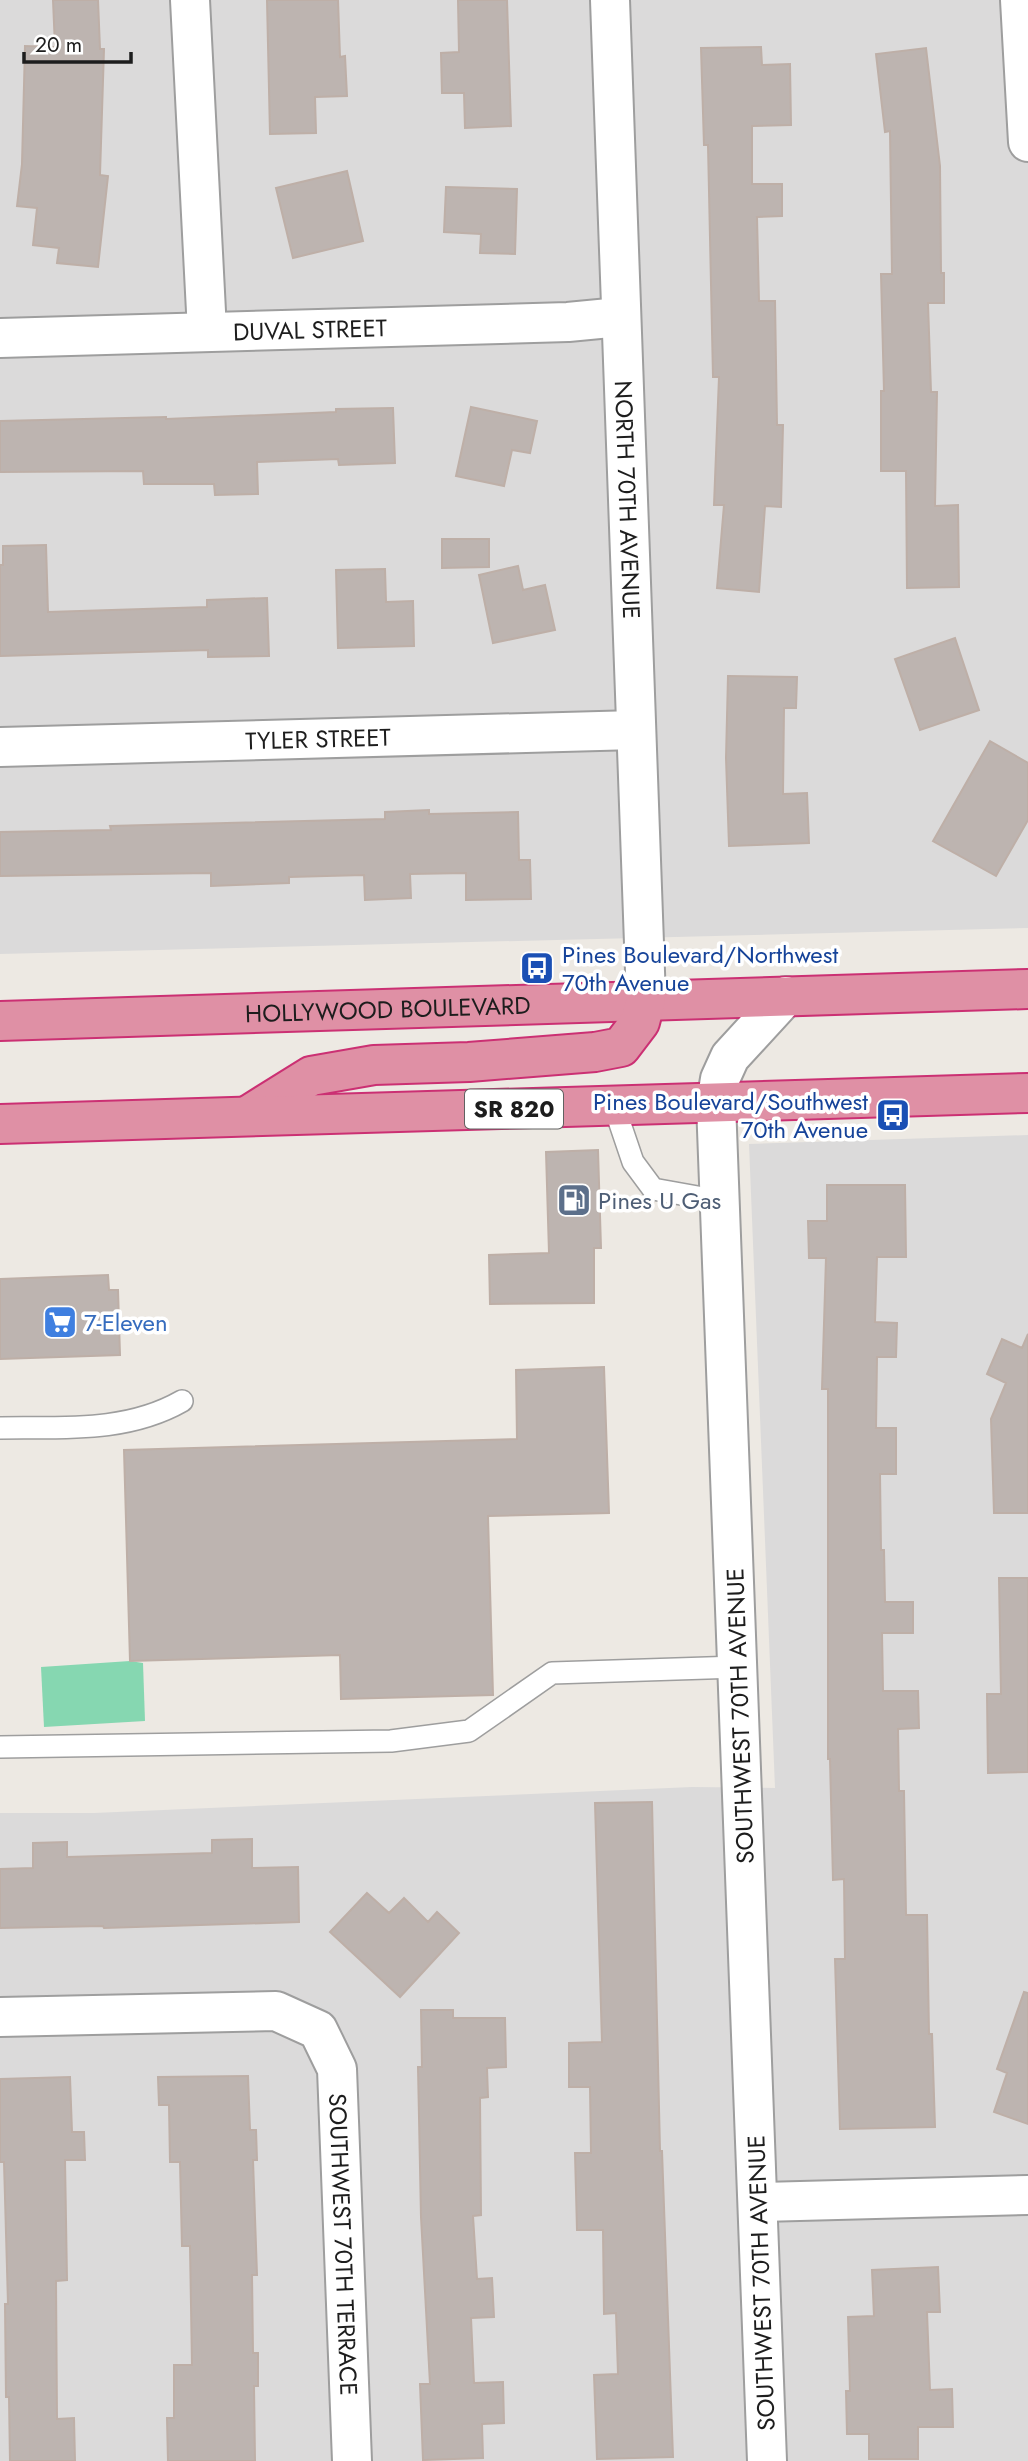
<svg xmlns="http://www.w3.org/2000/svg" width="1028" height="2461" viewBox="0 0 1028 2461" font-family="Jost,sans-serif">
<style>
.residential{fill:#dbdada}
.pitch{fill:#86d7b1}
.building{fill:#bdb4b0;stroke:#beafa7;stroke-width:2}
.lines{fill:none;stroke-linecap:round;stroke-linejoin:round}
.lane-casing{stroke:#9e9e9e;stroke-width:24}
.street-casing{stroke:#9e9e9e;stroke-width:42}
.highway-casing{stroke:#cb3073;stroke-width:42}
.lane{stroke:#fff;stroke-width:21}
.street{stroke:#fff;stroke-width:38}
.highway{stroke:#df90a5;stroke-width:38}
.labels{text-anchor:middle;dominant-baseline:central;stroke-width:7;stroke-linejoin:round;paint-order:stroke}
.shield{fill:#fff;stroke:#616161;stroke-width:2}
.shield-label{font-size:23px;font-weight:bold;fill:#1d1d1d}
.street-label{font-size:24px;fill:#1d1d1d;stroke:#fff}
.transit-label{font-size:24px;fill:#164399;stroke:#fff;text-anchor:start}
.service-label{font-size:24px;fill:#4e5e75;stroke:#fff;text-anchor:start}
.shop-label{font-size:24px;fill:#366cbe;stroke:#fff;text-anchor:start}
</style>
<rect width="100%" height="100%" fill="#ede9e3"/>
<path class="residential" d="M 0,0 L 1028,0 L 1028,928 L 0,954 Z
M 1028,1135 L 1028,2461 L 0,2461 L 0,1813 L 94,1813 L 692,1787 L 775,1788 L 749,1144 Z"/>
<path class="pitch" d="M 130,1661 L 143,1663 L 145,1721 L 44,1727 L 41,1667 Z"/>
<path class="building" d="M 53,0 L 98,0 L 100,49 L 104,49 L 100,175 L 108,176 L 98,267 L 57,263 L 59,248 L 33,245 L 37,208 L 17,206 L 22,164 L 25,46 L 55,47 Z
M 267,0 L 338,0 L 340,57 L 345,56 L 347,96 L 315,97 L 316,133 L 270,134 Z
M 458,0 L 507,0 L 511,126 L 465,128 L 464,93 L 442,93 L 441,53 L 459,52 Z
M 761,47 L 762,65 L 790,64 L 791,125 L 752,126 L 752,184 L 782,184 L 782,216 L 757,217 L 759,301 L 775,301 L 777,425 L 783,425 L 781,507 L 765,506 L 759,592 L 717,588 L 724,505 L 714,505 L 719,377 L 713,377 L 708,145 L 704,145 L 701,48 Z
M 926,48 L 940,166 L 941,273 L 944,273 L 944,303 L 928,303 L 931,392 L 937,392 L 935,506 L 958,505 L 959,587 L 907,588 L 906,471 L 881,471 L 881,391 L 884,391 L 881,274 L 892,274 L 890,131 L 885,132 L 876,54 Z
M 347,171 L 363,241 L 293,258 L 276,188 Z
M 446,187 L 517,189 L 515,254 L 480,253 L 481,234 L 444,232 Z
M 471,407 L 537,421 L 530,453 L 512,450 L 504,486 L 456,476 Z
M 393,408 L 395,463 L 339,465 L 338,459 L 257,462 L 258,494 L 215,495 L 214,484 L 144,484 L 143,471 L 0,472 L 0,421 L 166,417 L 166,419 L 336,412 L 336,409 Z
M 442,539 L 489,539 L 489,567 L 442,568 Z
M 46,545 L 48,612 L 207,607 L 207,600 L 267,598 L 269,656 L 208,657 L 208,650 L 0,656 L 0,565 L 3,565 L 3,546 Z
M 518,566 L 523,590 L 545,585 L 555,630 L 493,643 L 479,575 Z
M 385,569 L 386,602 L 413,601 L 414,646 L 338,648 L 336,570 Z
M 955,638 L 979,710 L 920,730 L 895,659 Z
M 728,676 L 797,677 L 796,708 L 784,708 L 783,794 L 807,793 L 809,843 L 729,846 L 726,758 Z
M 990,741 L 1028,763 L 1028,820 L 996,876 L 933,841 Z
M 429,810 L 429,814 L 518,812 L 519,860 L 530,860 L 531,899 L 466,900 L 466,873 L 410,874 L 411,898 L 365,900 L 364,875 L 289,877 L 289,883 L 211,886 L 211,873 L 0,876 L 0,832 L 111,830 L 110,826 L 385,819 L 385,812 Z
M 598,1150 L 601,1248 L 594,1248 L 594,1303 L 490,1304 L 489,1255 L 549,1253 L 546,1152 Z
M 827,1185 L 905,1185 L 906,1257 L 877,1257 L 875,1322 L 897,1323 L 896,1357 L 877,1357 L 876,1428 L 896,1428 L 896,1474 L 880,1474 L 881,1550 L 884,1550 L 885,1602 L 913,1602 L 913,1633 L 882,1633 L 883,1691 L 918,1691 L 919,1728 L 898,1729 L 899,1791 L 904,1791 L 906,1915 L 927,1915 L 929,2034 L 932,2034 L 935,2127 L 840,2129 L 835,1959 L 845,1959 L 844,1879 L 833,1880 L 830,1759 L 828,1759 L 828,1389 L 822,1389 L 826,1258 L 809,1258 L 808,1221 L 827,1221 Z
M 108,1275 L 109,1290 L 118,1290 L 120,1355 L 0,1359 L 0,1279 Z
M 1028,1334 L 1028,1513 L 994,1513 L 991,1419 L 1006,1383 L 987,1374 L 1002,1339 L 1022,1348 Z
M 604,1367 L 609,1513 L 488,1516 L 493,1695 L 341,1699 L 340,1655 L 130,1661 L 124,1450 L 517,1439 L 516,1370 Z
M 999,1578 L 1028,1578 L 1028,1772 L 988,1773 L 987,1694 L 1001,1694 Z
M 652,1802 L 660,2151 L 662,2151 L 673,2457 L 597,2459 L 594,2375 L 618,2374 L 616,2313 L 604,2314 L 603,2230 L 577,2230 L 575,2153 L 591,2153 L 590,2087 L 569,2087 L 569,2043 L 602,2042 L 595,1803 Z
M 252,1839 L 252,1868 L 298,1867 L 299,1922 L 104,1928 L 103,1926 L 0,1928 L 0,1869 L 33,1868 L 33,1843 L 67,1842 L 67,1857 L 212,1853 L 212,1840 Z
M 367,1893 L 389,1913 L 404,1898 L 428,1922 L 437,1912 L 459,1933 L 400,1997 L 330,1932 Z
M 1024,1992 L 1028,1993 L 1028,2124 L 994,2112 L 1007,2073 L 997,2069 Z
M 421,2010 L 453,2010 L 453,2018 L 505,2018 L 506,2067 L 487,2068 L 488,2097 L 480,2098 L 481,2215 L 473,2216 L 477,2279 L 492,2278 L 494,2317 L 471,2318 L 474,2383 L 503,2382 L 504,2423 L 482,2424 L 483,2458 L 423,2460 L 420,2384 L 430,2384 L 421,2217 L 418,2067 L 422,2067 Z
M 248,2076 L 250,2130 L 256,2130 L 257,2160 L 253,2160 L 257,2275 L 252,2275 L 253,2353 L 258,2353 L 258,2386 L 254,2386 L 255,2461 L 168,2461 L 167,2418 L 174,2418 L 174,2365 L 192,2365 L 190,2246 L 182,2246 L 180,2162 L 170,2162 L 169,2105 L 159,2105 L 158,2077 Z
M 70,2077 L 72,2132 L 84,2132 L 85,2160 L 65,2160 L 67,2280 L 56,2281 L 57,2419 L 74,2418 L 75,2461 L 10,2461 L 9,2397 L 6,2397 L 5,2304 L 8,2304 L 4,2162 L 0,2162 L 0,2079 Z
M 938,2267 L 940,2312 L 927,2312 L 930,2390 L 952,2389 L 953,2427 L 918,2427 L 918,2459 L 869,2459 L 869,2434 L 847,2434 L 846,2391 L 850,2391 L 848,2317 L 874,2316 L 872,2270 Z"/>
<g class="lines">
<g class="lane-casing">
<path id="lane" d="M 614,1106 L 633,1162 L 653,1189 L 720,1201
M 0,1428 C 62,1427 126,1433 182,1401
M 0,1747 L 391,1741 L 469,1731 L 552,1673 L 738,1667"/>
</g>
<g class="street-casing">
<g id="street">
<path d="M 190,0 L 207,331"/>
<path id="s1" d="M 610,0 L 646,999"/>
<path d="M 1020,0 L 1028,142"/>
<path id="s2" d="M 0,338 L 568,322 L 620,317"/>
<path id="s3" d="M 0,747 L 636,730"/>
<path id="s4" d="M 0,2017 L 276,2011 L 318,2030 L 337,2069 L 352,2461"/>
<path d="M 759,2202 L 1028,2195"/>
<path d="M 767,2461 L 716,1103 L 720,1079 L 730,1057 L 786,996"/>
</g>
</g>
<g class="highway-casing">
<g id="highway">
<path id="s5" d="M 0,1021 L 1028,989"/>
<path d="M 247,1116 L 311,1076 L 374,1065 L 469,1062 L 595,1052 L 621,1047 L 640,1022 L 646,999"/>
<path d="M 0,1124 L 1028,1093"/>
</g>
</g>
<use href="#lane" class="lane"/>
<use href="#street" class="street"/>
<use href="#highway" class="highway"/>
</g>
<defs>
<g id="bus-square" transform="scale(1.75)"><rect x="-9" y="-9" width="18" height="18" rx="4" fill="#1a4fb4" stroke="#fff"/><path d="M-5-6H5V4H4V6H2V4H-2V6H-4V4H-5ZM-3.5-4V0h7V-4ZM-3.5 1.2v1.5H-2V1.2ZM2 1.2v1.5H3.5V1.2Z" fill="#fff"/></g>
<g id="fuel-square" transform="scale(1.75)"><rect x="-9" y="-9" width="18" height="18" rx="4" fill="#5c6f8a" stroke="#fff"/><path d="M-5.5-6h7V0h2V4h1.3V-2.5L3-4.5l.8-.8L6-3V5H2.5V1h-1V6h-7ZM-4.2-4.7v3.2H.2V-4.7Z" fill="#fff"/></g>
<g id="supermarket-square" transform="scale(1.75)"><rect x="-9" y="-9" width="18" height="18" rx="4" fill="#3f7fe0" stroke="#fff"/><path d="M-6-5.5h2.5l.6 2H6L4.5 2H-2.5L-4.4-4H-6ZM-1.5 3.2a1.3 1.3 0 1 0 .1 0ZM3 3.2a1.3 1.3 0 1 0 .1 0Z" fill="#fff"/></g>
</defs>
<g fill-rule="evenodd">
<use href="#bus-square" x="537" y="968"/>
<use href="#bus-square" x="893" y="1115"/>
<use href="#fuel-square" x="574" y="1200"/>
<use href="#supermarket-square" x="60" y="1322"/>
</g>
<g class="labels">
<rect class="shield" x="465" y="1089.5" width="98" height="39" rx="5"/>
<g class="shield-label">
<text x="514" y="1109">SR 820</text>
</g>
<g class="street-label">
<text stroke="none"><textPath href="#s2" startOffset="310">DUVAL STREET</textPath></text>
<text stroke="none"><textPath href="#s1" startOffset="500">NORTH 70TH AVENUE</textPath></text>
<text stroke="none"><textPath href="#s3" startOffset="318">TYLER STREET</textPath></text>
<text stroke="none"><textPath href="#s5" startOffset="388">HOLLYWOOD BOULEVARD</textPath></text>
<text transform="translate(740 1716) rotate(-92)">SOUTHWEST 70TH AVENUE</text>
<text stroke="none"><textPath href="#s4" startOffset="541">SOUTHWEST 70TH TERRACE</textPath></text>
<text transform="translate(761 2283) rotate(-92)">SOUTHWEST 70TH AVENUE</text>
</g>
<g class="transit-label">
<text x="562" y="954">Pines Boulevard/Northwest<tspan x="562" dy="28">70th Avenue</tspan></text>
<text x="868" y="1101" text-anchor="end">Pines Boulevard/Southwest<tspan x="868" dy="28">70th Avenue</tspan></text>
</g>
<g class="service-label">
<text x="598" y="1200">Pines U Gas</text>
</g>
<g class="shop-label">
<text x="84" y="1322">7-Eleven</text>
</g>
</g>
<path d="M24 52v10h107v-10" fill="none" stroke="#1d1d1d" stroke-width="3.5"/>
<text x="35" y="52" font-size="21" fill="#1d1d1d" stroke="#ffffff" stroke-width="5" paint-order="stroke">20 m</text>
</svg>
